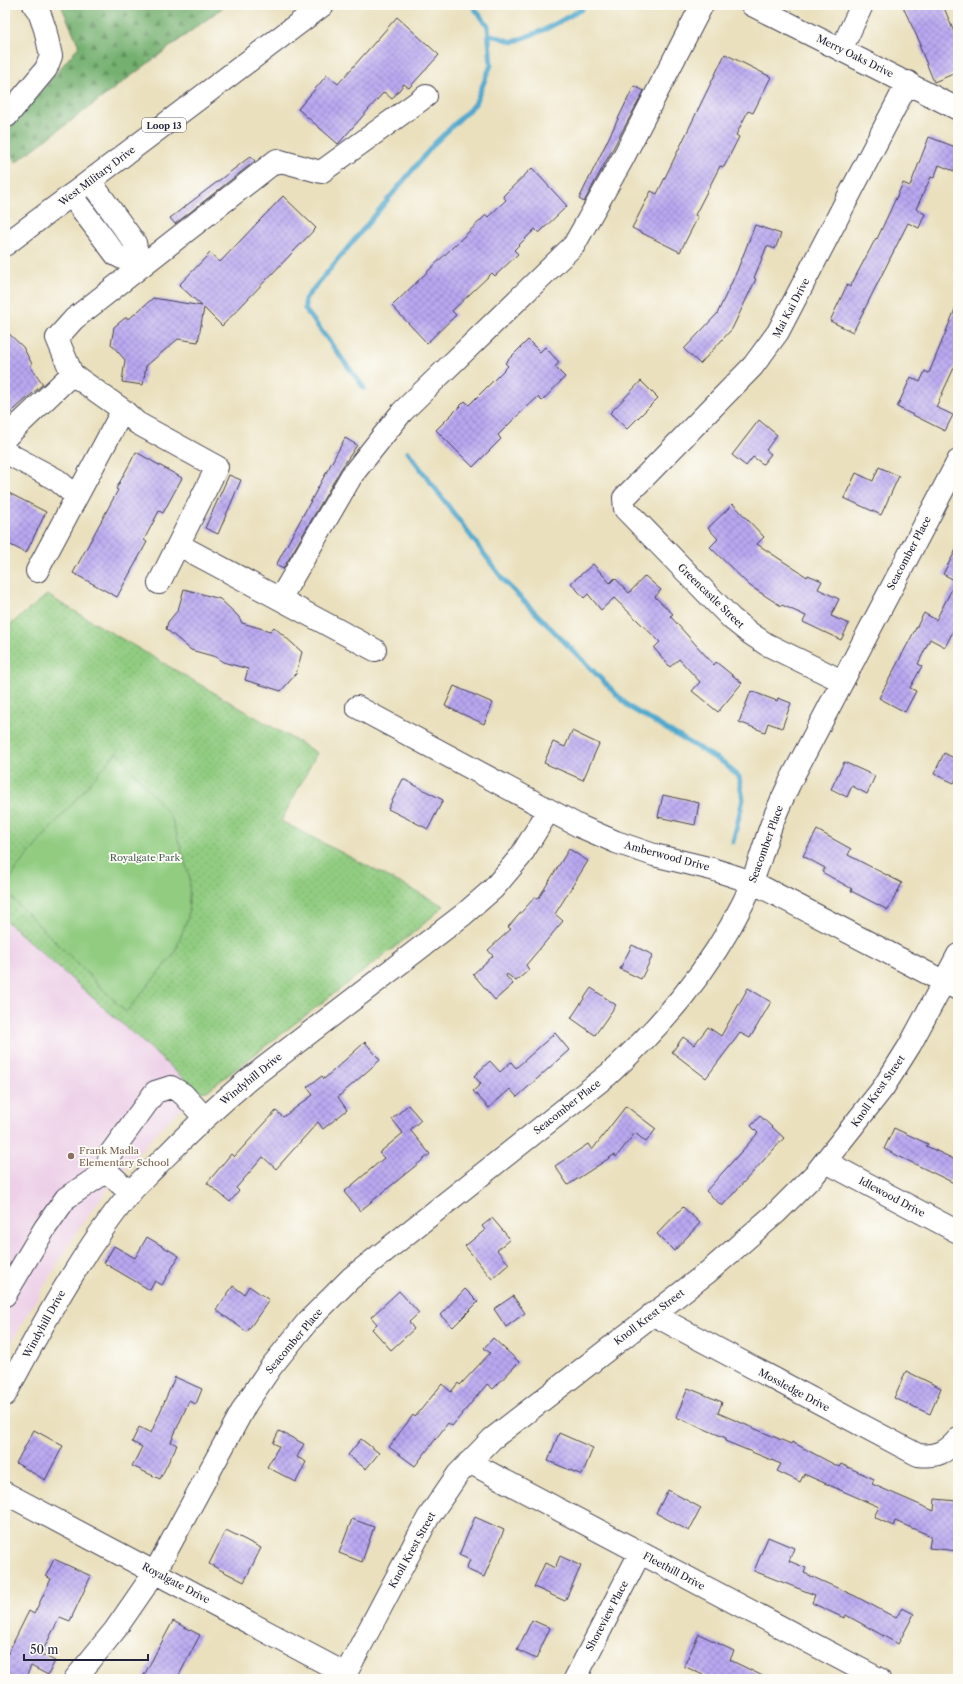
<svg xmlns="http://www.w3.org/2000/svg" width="963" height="1684" viewBox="0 0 963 1684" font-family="'Libre Caslon Text',serif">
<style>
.built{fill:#edd0e8}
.forest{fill:url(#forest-firs);stroke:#4b6955}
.park{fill:url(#park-dots);stroke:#5a775e}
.garden{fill:#91cc81;stroke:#5a775e}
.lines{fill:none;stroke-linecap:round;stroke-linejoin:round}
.stream{stroke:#50a8cd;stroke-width:5}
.building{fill:url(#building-cross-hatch)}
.minor-casing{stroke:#403e4f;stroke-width:24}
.major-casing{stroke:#403e4f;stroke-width:24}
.minor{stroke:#fff;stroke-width:22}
.major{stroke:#fff;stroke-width:22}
.education-dot{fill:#8d6e63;stroke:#fdfcf7;stroke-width:1.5}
.labels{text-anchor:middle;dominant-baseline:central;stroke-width:3.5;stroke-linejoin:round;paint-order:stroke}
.shield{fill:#fdfcf7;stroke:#646373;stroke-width:1}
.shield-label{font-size:9px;font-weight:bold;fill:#22223b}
.street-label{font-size:10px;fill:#22223b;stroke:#fdfcf7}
.park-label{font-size:10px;fill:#495e54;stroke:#fdfcf7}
.education-label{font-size:10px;fill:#785e54;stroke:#fdfcf7;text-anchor:start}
</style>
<defs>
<pattern id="forest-firs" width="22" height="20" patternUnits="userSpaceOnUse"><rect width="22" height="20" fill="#74b06f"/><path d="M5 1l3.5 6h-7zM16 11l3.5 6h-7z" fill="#5f8f5c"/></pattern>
<pattern id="park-dots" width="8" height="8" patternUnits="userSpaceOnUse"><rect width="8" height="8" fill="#91cc81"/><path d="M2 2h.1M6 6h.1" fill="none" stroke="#7daf70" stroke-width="1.8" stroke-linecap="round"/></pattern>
<pattern id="building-cross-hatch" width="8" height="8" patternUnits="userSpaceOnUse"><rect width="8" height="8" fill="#b9a7f1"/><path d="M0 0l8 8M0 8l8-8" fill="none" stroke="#9688c4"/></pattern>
</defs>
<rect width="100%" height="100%" fill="#fdfcf7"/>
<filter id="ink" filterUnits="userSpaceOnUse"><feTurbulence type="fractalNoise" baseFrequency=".025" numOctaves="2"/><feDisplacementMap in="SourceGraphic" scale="8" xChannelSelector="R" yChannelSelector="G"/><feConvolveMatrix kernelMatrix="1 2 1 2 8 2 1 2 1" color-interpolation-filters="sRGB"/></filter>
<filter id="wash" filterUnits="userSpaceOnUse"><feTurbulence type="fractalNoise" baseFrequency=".012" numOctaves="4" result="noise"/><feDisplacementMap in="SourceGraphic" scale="16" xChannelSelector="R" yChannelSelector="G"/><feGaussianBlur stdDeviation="0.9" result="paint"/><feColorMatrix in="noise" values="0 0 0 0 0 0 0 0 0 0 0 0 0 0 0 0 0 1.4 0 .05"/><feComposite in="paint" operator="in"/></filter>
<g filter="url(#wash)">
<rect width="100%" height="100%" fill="#eae0be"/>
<path class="built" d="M 5,920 L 199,1092 L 159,1130 L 114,1181 L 81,1225 L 21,1325 L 5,1356 Z"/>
<path class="forest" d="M 61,5 L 226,5 L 16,162 L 5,146 L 5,134 L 79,46 Z"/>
<path class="park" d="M 47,595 L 317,753 L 281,821 L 444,906 L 413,933 L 207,1091 L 199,1092 L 5,920 L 5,629 Z"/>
<path class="garden" d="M 117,752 L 171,817 L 190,878 L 188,917 L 174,954 L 126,1012 L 11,897 L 7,885 L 19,865 Z"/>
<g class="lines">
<path class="stream" d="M 489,34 L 513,42 L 546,29 L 582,9 L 584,5
M 364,388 L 305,309 L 305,299 L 435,143 L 475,104 L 491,65 L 488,26 L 472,5
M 408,452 L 505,582 L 629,707 L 724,763 L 739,777 L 743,799 L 733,842"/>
</g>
<g id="blocks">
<path class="building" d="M 902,5 L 943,5 L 958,42 L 958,72 L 934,82 L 919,45 L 921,45 Z
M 397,17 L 439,55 L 409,88 L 404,84 L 392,99 L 384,92 L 338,144 L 298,109 L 327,75 L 338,84 Z
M 725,54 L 771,77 L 753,113 L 748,111 L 736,135 L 739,137 L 724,167 L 720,166 L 695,215 L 698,217 L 680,252 L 632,228 L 651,191 L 657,194 Z
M 634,86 L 644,91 L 584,202 L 579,199 Z
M 929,137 L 958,148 L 958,160 L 954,171 L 939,165 L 934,178 L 931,177 L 916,209 L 925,214 L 919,228 L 908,223 L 853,332 L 830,321 L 847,285 L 850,287 L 876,238 L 877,239 L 903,183 L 910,186 Z
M 251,156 L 255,161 L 175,224 L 170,218 Z
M 532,168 L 567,206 L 539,233 L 535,229 L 514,250 L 518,254 L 495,276 L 492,273 L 452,311 L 456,315 L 427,343 L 392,306 L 486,215 L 488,217 L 506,200 L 503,196 Z
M 283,196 L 316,228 L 222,326 L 204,308 L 198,342 L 178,339 L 146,366 L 143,385 L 122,382 L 125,360 L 111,344 L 114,327 L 125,318 L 130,318 L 153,298 L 202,306 L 179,285 L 210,253 L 220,262 Z
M 755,225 L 781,234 L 775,249 L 767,246 L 754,278 L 756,279 L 732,329 L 700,364 L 684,349 L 717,314 L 737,271 Z
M 958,302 L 958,359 L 936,407 L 953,415 L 945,431 L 897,407 L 911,377 L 920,382 L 925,371 L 929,373 Z
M 5,330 L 23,347 L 32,364 L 30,366 L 43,384 L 5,418 Z
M 528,340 L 540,352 L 545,347 L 559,362 L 555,367 L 565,377 L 542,401 L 538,397 L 515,418 L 498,435 L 501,439 L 473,467 L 436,430 L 465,401 L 469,405 L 508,366 L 505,363 Z
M 641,381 L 658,398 L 627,429 L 610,413 Z
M 759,420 L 777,435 L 766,450 L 771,454 L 763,464 L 753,457 L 746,466 L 732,455 Z
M 345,438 L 357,445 L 341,469 L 283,569 L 276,565 Z
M 136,452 L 182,478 L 163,513 L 159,511 L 144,540 L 147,542 L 117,597 L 73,573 L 118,490 L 116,489 Z
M 879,467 L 899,476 L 881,515 L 844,498 L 856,473 L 873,481 Z
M 229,475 L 241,480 L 218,534 L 205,528 Z
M 5,491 L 46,512 L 26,553 L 5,542 Z
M 733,504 L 764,537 L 757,544 L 807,577 L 808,575 L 822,581 L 818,589 L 839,599 L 831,616 L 849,624 L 841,640 L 803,622 L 806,616 L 782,605 L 781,606 L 750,586 L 710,547 L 718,539 L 708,528 Z
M 958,546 L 958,622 L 945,647 L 930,639 L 918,664 L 922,666 L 910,688 L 916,691 L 905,712 L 879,698 L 924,613 L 936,620 L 956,581 L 943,574 Z
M 593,564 L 610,583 L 615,578 L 629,593 L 645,576 L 661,590 L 655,597 L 673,614 L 670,616 L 714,665 L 716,662 L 742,683 L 718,712 L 692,691 L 700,682 L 679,659 L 670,667 L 654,648 L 660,642 L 614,598 L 601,610 L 588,594 L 584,598 L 571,583 Z
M 184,589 L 220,599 L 238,616 L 242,623 L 270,631 L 274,627 L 302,652 L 296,674 L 281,691 L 245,680 L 248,669 L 223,662 L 216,657 L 191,650 L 166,629 L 168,622 L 178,610 Z
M 454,686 L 493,703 L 484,724 L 445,706 Z
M 751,691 L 777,701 L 778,698 L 791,703 L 782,728 L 768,723 L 765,732 L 739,722 Z
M 572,731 L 599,744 L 583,780 L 544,763 L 553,742 L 565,747 Z
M 944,753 L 958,760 L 958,775 L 954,783 L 934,774 Z
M 844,762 L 875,776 L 867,794 L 852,786 L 847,797 L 831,789 Z
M 403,779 L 443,800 L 428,829 L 388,809 Z
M 663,795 L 699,803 L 695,825 L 658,817 Z
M 817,830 L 851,849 L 848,855 L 902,883 L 888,910 L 851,891 L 852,889 L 822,872 L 825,868 L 803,856 Z
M 569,849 L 588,861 L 555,914 L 563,921 L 526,965 L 529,970 L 516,981 L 507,974 L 506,976 L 513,984 L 495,1000 L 473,974 L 493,956 L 488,950 L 511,929 L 508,927 L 535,897 L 538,899 Z
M 632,945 L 653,955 L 641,979 L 620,969 Z
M 591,988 L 616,1005 L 595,1035 L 571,1018 Z
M 748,988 L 771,1002 L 750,1038 L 740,1033 L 706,1078 L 672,1052 L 683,1037 L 694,1045 L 708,1027 L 721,1036 Z
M 555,1033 L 569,1050 L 517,1097 L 510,1089 L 489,1108 L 473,1091 L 481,1084 L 474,1076 L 490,1061 L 500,1072 L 511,1062 L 516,1068 Z
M 365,1042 L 380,1060 L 338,1097 L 347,1110 L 323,1129 L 318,1122 L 276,1169 L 263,1157 L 236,1188 L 239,1191 L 230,1202 L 207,1183 L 231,1154 L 234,1157 L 276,1111 L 283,1117 L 313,1095 L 307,1087 L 322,1076 L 324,1079 Z
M 408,1105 L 421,1120 L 410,1130 L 430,1154 L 360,1211 L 344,1192 L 384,1158 L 379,1153 L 403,1133 L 392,1119 Z
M 626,1106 L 656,1129 L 646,1142 L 635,1133 L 616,1157 L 614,1155 L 568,1185 L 555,1166 L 588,1144 L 592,1150 Z
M 760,1116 L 784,1138 L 722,1206 L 706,1191 L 758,1133 L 751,1126 Z
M 894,1128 L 928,1144 L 926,1146 L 958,1161 L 958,1185 L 884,1149 Z
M 683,1207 L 700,1223 L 674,1251 L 657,1234 Z
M 492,1218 L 510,1239 L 497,1250 L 509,1264 L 492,1279 L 465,1246 L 485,1230 L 482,1226 Z
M 147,1237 L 179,1256 L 162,1285 L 155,1281 L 150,1290 L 104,1263 L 114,1246 L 135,1258 Z
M 233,1286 L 244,1294 L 249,1286 L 269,1300 L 247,1332 L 216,1310 Z
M 465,1289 L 478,1302 L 453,1327 L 440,1315 Z
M 399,1291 L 419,1313 L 409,1322 L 414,1329 L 391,1350 L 372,1329 L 377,1324 L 371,1317 Z
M 513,1296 L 525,1313 L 506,1327 L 494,1309 Z
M 493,1338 L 519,1362 L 493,1389 L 487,1384 L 452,1426 L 448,1423 L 415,1466 L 389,1447 L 413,1415 L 415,1417 L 442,1384 L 451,1392 L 458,1383 L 460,1385 L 490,1353 L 484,1348 Z
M 906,1371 L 941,1388 L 930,1414 L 894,1398 Z
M 175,1377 L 202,1389 L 196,1404 L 189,1401 L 171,1442 L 177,1445 L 160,1479 L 132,1466 L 142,1447 L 132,1442 L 139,1427 L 151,1433 Z
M 688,1388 L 722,1402 L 718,1413 L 791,1444 L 792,1442 L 839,1467 L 841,1464 L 874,1479 L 872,1484 L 934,1511 L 935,1499 L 958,1501 L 958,1551 L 929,1548 L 931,1536 L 895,1521 L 893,1526 L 874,1517 L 879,1507 L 804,1474 L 800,1482 L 777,1471 L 781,1464 L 725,1441 L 726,1438 L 676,1417 Z
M 34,1430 L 63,1446 L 45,1480 L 16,1463 Z
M 279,1431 L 304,1444 L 297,1457 L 306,1462 L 296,1482 L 267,1467 L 279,1446 L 273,1443 Z
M 559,1433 L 593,1448 L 582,1475 L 548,1461 Z
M 361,1439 L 379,1453 L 366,1469 L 348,1455 Z
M 668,1490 L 701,1508 L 689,1531 L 656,1513 Z
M 475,1517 L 504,1530 L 484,1577 L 466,1569 L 470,1560 L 459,1555 Z
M 352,1519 L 374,1527 L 362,1562 L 339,1553 Z
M 226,1530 L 261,1548 L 244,1582 L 209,1564 Z
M 768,1537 L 794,1548 L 789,1561 L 806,1568 L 804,1573 L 855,1596 L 896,1618 L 902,1608 L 914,1614 L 898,1644 L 846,1615 L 844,1618 L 812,1603 L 815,1595 L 754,1571 Z
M 560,1556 L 581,1566 L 565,1601 L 534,1587 L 545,1563 L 555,1568 Z
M 54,1559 L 91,1576 L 70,1621 L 60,1617 L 41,1654 L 55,1661 L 48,1675 L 31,1666 L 25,1679 L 5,1679 L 5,1659 L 29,1611 L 34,1614 L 51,1579 L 46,1576 Z
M 532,1620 L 550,1628 L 536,1659 L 517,1650 Z
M 173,1621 L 200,1635 L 177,1679 L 142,1679 Z
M 699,1634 L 734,1651 L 730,1660 L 769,1679 L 711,1679 L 684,1666 Z"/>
</g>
</g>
<g filter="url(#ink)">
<use href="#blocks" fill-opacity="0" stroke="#403e4f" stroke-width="1"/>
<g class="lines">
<g class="minor-casing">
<path id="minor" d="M 752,5 L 958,109
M 841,50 L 862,5
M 7,116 L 46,69 L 51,56 L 45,29 L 39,12 L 34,5
M 90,181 L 135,243 L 140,267
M 71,195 L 116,255 L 140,267
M 5,439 L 8,435 L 72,374
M 5,452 L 57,480 L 76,496
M 179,545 L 375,650
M 37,571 L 123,410
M 159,583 L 217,467 L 137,423 L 123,410 L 72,374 L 57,338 L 74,319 L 277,160 L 321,172 L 426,96
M 280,599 L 352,475 L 402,412 L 574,245 L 623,158 L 702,5
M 842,681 L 766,644 L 751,634 L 732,619 L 625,509 L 624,498 L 753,366 L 778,332 L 908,82
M 357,707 L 579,826 L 616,842 L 654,855 L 712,869 L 752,882 L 958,989
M 826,1162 L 958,1232
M 107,1171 L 110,1154 L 155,1092 L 171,1087 L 183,1094 L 204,1117
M 5,1295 L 45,1228 L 66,1198 L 107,1171 L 130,1193
M 652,1314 L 918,1455 C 936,1457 946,1453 958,1439
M 5,1395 C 42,1325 80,1255 130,1193 C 139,1182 150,1173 159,1163 C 188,1133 217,1106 248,1080 L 463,915 L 493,889 L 520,857 L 549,810
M 469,1462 L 879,1679
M 5,1493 L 346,1674
M 75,1679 L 115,1630 L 155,1572 L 246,1404 L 271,1367 L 308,1321 L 351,1278 L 609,1074 C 663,1024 710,970 743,903 C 756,877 762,850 772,823 C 778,807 786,791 793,776 L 958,461
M 343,1679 L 428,1518 L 458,1474 L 492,1439 L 708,1272 L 776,1213 L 815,1174 L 883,1088 L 910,1045 L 958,955
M 575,1679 L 640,1553"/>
</g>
<g class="major-casing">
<path id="major" d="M 5,245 L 323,5"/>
</g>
<use href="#minor" class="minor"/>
<use href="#major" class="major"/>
</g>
</g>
<circle class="education-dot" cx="71" cy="1156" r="4"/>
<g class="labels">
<rect class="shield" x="142" y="118" width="44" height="14" rx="3"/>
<g class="shield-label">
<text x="164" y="125">Loop 13</text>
</g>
<g class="street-label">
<text transform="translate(855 56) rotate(26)">Merry Oaks Drive</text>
<text transform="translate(97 176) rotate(-37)">West Military Drive</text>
<text transform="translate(791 308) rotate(-62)">Mai Kai Drive</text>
<text transform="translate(909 553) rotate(-62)">Seacomber Place</text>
<text transform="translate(711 596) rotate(44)">Greencastle Street</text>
<text transform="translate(766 844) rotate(-70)">Seacomber Place</text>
<text transform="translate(667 856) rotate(15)">Amberwood Drive</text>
<text transform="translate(251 1079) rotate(-39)">Windyhill Drive</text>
<text transform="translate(878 1091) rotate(-55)">Knoll Krest Street</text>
<text transform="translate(567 1107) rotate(-38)">Seacomber Place</text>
<text transform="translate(892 1197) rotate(28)">Idlewood Drive</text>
<text transform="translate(649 1317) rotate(-37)">Knoll Krest Street</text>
<text transform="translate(44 1324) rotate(-61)">Windyhill Drive</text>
<text transform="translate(294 1341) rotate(-50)">Seacomber Place</text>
<text transform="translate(794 1390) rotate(28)">Mossledge Drive</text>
<text transform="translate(412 1550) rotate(-61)">Knoll Krest Street</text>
<text transform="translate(674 1571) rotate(28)">Fleethill Drive</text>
<text transform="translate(176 1583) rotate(28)">Royalgate Drive</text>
<text transform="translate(607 1616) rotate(-62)">Shoreview Place</text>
</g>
<g class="park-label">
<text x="145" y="857">Royalgate Park</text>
</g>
<g class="education-label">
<text x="79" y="1150">Frank Madla<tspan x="79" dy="12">Elementary School</tspan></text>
</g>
</g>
<rect width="963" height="1684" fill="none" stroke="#fdfcf7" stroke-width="20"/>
<path d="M24 1654v6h124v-6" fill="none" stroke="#22223b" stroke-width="2"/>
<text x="30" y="1654" font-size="12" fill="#22223b" stroke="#fdfcf7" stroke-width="3" paint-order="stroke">50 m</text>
</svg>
